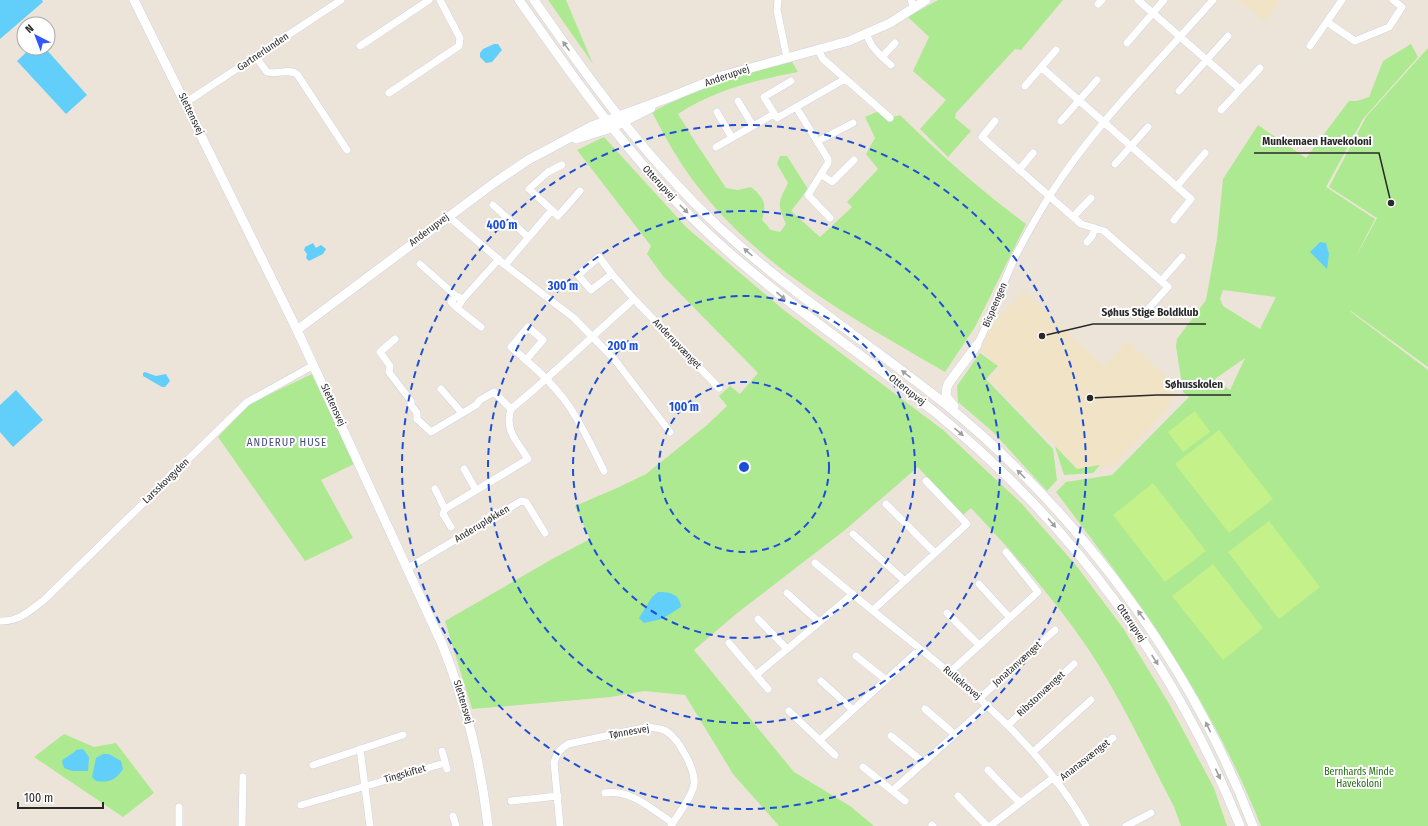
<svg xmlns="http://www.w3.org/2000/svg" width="1428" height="826" viewBox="0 0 1428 826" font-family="'Fira Sans Condensed',sans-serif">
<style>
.education{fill:#f0e3c6}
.green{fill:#ade990;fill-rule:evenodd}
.pitch{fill:#c4f18a}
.water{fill:#61cff9}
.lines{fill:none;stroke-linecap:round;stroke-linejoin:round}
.street-casing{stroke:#ced2e3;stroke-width:8}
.secondary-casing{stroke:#ced2e3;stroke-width:10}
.street{stroke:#fff;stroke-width:7}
.secondary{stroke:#fff;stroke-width:9}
.oneway{fill:#9f9f9f}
.ring{fill:none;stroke:#1d4ed8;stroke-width:2;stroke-dasharray:7 5}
.labels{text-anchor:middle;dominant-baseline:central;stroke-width:4;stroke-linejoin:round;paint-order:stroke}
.street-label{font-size:10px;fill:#292929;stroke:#fff}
.park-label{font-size:10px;fill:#246b13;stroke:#fff}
.neighbourhood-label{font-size:11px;letter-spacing:1px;fill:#454f7d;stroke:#fff}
.centre{fill:#1d4ed8;stroke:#fff;stroke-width:2}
.ring-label{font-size:12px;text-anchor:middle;font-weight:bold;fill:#1d4ed8;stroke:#fff;stroke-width:4;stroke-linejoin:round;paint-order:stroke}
.leader{fill:none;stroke:#292929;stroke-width:1.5}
.callout-dot{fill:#292929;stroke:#fff;stroke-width:1.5}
.callout-label{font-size:11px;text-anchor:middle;font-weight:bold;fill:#292929;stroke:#fff;stroke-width:4;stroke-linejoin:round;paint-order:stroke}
</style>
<rect width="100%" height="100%" fill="#ede4d9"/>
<path class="education" d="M 1238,0 L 1280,0 L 1264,21 Z
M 1024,291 L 1104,366 L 1128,341 L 1178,387 L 1167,410 L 1114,466 L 1078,468 L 988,379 L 1001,369 L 980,350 L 996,320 Z"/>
<path class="green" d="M 548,0 L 566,0 L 593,64 Z
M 938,0 L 1063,0 L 1021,50 L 1015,49 L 956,113 L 955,118 L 971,131 L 948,157 L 920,129 L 946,100 L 913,71 L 929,37 L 908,17 Z
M 1411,44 L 1418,57 L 1363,119 L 1326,187 L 1375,219 L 1353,262 L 1377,218 L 1329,187 L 1366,117 L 1428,48 L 1428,367 L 1351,311 L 1351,312 L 1428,370 L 1428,826 L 1261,826 C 1231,750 1186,671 1139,604 C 1112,566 1084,529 1056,492 L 1066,482 L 1112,475 L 1189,397 L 1183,392 L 1176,346 L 1177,339 L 1206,300 L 1217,239 L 1223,179 L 1258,125 L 1306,158 L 1349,101 L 1357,101 L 1369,97 L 1383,61 ZM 1223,290 L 1276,297 L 1260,329 L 1223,306 L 1220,299 ZM 1245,358 L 1230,390 L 1215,379 Z
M 792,62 L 798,72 C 756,80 714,90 678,114 L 696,143 L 726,188 L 738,190 L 751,187 C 764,198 767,203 762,220 L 771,230 L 780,232 L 786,224 C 777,204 778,203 788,183 L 777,164 L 780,156 L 787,156 L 808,189 L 791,211 L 820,237 L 852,207 L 847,202 L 878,169 L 866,154 L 875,138 L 865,117 L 883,109 L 893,117 L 900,115 C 940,154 981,191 1026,224 L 975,327 L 945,372 C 856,320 762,270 698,187 C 680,164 666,139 652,112 C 696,89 744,73 792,62 Z
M 604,137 L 687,228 L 785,311 L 943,430 L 1021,503 L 1075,564 L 1123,628 L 1168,702 L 1214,788 L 1227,826 L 1181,826 L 1174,807 C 1147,755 1122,700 1089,650 C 1055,599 1012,552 971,508 L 962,516 L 918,467 L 845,530 L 736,614 L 694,650 L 794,772 L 850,806 L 874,826 L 779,826 L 733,774 L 685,695 L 644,691 L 611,697 L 472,709 L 445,621 L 554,558 L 590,539 L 575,506 L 617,488 L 646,474 L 707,425 L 727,406 L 719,396 L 730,386 L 740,394 L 758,373 L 663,276 L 647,254 L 651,246 L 577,150 Z
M 980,353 L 998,366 L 986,379 L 1053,449 L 1057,480 L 1047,491 L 993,432 L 958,402 L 957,386 Z
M 312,374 L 354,464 L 321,480 L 353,538 L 305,561 L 218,437 L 251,403 Z
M 1055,446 L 1077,469 L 1100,465 L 1093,473 L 1064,475 Z
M 64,734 L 94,747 L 116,743 L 154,793 L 123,817 L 34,757 Z"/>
<path class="pitch" d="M 1195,411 L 1210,432 L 1183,452 L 1168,432 Z
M 1219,430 L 1273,499 L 1229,533 L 1175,464 Z
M 1153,483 L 1206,551 L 1165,582 L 1113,515 Z
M 1269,521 L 1320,587 L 1279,619 L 1228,552 Z
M 1213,564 L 1263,628 L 1223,660 L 1172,596 Z"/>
<path class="water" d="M 0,0 L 42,0 L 43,2 L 0,39 Z
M 494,44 L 498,44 L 502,50 L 492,62 L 486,63 L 480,57 L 480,53 L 483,49 Z
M 31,48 L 45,48 L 87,95 L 66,114 L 17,61 Z
M 1320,242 L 1326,243 L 1329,254 L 1327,269 L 1310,252 Z
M 313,243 L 316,248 L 321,245 L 326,249 L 323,254 L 309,261 L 306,258 L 307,254 L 304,250 L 305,247 Z
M 145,372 L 156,376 L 166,374 L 170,381 L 165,387 L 162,387 L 143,376 L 143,373 Z
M 16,390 L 43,420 L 13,447 L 0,432 L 0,405 Z
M 658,592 C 670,592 680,594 681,607 L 662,619 L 644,623 L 639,618 L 652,597 Z
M 83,749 L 89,757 L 88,771 L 72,771 L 64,768 L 62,761 C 66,756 72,755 76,750 Z
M 103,754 L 109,754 L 121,761 L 123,769 C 116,780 109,783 96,781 L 92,777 L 96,758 Z"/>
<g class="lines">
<g class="street-casing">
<path id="street" d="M 778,0 L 777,10 L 787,58
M 911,0 L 914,8
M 1138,0 L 1240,89
M 1098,4 L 1102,0
M 1327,22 L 1355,41 L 1389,27 L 1402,7 L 1393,0
M 866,34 L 872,46 L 882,57 L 895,43
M 1127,43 L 1164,0
M 360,46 L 429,0
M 1310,46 L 1342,0
M 818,50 L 823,59 L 890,118
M 256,57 L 267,72 C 277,75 289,68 297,74 L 347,150
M 882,57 L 891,65
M 1041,67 L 1191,199 L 1174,220
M 791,81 L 764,97 L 777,118 L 845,79
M 1025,86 L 1056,50
M 1179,91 L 1228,36
M 389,93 L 459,46 L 460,38 L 440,0
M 738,101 L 753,126
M 185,103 L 341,0
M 796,107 L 828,159 L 828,163 L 808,195 L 830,218
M 1221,110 L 1260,68
M 717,112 L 732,138
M 995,121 L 982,137 L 1081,224 L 1104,231 L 1168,287 L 1148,309
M 1061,121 L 1097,80
M 818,141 L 853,123
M 716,147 L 774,114
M 1115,164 L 1148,127
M 1019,170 L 1033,153
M 822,175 L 832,182 L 854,160
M 1177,186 L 1205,153
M 493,205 L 528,237
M 552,210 L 529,189 L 548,172 L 562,165
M 448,216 L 505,265 L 574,318 L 615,360 L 670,432
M 1073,217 L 1091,198
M 1087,242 L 1092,236 L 1095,228
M 420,264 L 456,296
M 505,265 L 552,210 L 558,216 L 580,191
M 612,274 L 599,257 L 578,275 L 591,290 L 612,274 L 634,299 L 719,388
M 1161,281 L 1182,257
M 463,299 L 456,296 L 451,302 L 457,308 L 463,299 L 499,259
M 457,308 L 481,327
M 395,339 L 380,352 L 390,366 L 389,372 L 411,401 L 411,405 L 417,413 L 417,419 L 431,432 L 476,405 L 480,400 L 494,392 L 511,409
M 977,345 C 993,315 1002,283 1017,253 C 1027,234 1038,214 1050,195 C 1095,124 1157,64 1213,0
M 526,360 L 543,340 L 528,327 L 511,347 C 532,365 553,383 569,406 C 583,427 593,449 604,471
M 441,389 L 462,413
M 511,409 C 554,374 593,335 634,299
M 464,469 L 476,490
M 435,489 L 445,509 L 528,459 C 517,441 504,430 511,409
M 886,504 L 935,553
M 445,509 L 443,514 L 451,527
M 853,534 L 905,581
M 815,563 C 839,583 863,603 888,623 C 962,682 1039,742 1086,826
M 408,568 L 521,501 L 526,502 L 545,533
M 979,584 L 1010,618
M 787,593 L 819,622
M 873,610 L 967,524 L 926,481
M 947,613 L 979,645
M 758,619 L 787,649
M 0,621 C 18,622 30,611 44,600 L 247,402 L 314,365
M 729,643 L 768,689
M 856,656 L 886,680
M 950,672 L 1038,592 L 1006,552
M 756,675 L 853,594
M 821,681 L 853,710
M 980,698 L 1055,630
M 925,709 L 954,734
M 789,711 L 835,755
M 1008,725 L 1074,664
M 891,736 L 923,762
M 820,740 L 920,649
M 360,749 L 370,826
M 442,751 L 447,769
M 1033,752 L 1091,700
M 313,765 L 403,735
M 863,767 L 905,801
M 988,770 L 1020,803
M 1056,782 L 1113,738
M 893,790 L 988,705
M 605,793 C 631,789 651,809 673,823
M 958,796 L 987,826
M 511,801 L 558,796
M 301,805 L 445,763
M 453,816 L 456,826
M 932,825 L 933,826
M 179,826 L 179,807
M 242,826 L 243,777
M 560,826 L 554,762 C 557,753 560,749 568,744 L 648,727 C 654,728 660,728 666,731 C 679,739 696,770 694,785 C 691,799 678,814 671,826
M 990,826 L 1053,778
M 1126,826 L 1151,813"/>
</g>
<g class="secondary-casing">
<path id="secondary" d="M 134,0 L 297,330 L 442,644 C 467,707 480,759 488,826
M 519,0 C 578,84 636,167 712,237 C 782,302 862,353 936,413 C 1070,522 1176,665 1240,826
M 534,0 C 590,81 648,161 720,228 C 790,293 870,344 944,403 C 1080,514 1190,662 1253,826
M 576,139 L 611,128 L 651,108
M 297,330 L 494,183 L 528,160 L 592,126 L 668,98 L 725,75 L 849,41 L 890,23 L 926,0
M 950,381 L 947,387 L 946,396 L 954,406
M 948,384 L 977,345"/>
</g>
<use href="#street" class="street"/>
<use href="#secondary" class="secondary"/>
</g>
<defs><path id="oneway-solid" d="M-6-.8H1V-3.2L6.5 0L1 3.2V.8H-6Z"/></defs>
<g class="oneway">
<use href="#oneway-solid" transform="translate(566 46) rotate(-125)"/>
<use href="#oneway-solid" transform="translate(684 209) rotate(45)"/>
<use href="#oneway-solid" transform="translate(748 252) rotate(-138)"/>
<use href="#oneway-solid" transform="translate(781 296) rotate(39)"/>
<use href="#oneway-solid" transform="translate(906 374) rotate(-142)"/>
<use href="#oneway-solid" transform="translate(959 432) rotate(40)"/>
<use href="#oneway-solid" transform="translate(1021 474) rotate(-135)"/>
<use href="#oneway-solid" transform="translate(1052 523) rotate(49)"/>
<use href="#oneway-solid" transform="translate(1141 615) rotate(-126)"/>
<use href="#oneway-solid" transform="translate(1155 660) rotate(57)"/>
<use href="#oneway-solid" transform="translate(1208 727) rotate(-116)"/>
<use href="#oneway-solid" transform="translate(1218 774) rotate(65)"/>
</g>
<g class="ring">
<circle cx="744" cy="467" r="85"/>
<circle cx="744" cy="467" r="171"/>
<circle cx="744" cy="467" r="256"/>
<circle cx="744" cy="467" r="342"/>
</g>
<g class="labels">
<g class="street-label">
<text transform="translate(263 52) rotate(-34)">Gartnerlunden</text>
<text transform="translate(727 76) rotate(-19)">Anderupvej</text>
<text transform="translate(191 114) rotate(64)">Slettensvej</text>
<text transform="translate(659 183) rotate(47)">Otterupvej</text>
<text transform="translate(429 230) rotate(-37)">Anderupvej</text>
<text transform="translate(995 305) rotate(-67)">Bispeengen</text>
<text transform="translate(677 344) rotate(46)">Anderupvænget</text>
<text transform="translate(907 390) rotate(38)">Otterupvej</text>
<text transform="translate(333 405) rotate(65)">Slettensvej</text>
<text transform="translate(166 481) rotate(-44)">Larsskovgyden</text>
<text transform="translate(482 524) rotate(-31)">Anderupløkken</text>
<text transform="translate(1131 623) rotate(56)">Otterupvej</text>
<text transform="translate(1017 664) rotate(-42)">Jonatanvænget</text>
<text transform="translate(962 683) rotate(40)">Rullekrovej</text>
<text transform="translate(1041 694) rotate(-43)">Ribstonvænget</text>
<text transform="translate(463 702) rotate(73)">Slettensvej</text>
<text transform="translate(629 732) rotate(-10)">Tønnesvej</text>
<text transform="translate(1085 760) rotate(-38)">Ananasvænget</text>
<text transform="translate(405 774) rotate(-16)">Tingskiftet</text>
</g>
<g class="park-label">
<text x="1359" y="772">Bernhards Minde<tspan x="1359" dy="12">Havekoloni</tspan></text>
</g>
<g class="neighbourhood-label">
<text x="287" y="442">ANDERUP HUSE</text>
</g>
</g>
<circle cx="744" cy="467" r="6" class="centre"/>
<g class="ring-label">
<text x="502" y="229">400 m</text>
<text x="563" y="290">300 m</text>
<text x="623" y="350">200 m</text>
<text x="684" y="411">100 m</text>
</g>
<path class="leader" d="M1391 203L1379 153H1254M1042 336L1093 324H1206M1090 398L1157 395H1231"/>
<g class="callout-dot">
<circle cx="1391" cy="203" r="4"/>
<circle cx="1042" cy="336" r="4"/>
<circle cx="1090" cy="398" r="4"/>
</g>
<g class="callout-label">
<text x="1317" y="145">Munkemaen Havekoloni</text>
<text x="1150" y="316">Søhus Stige Boldklub</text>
<text x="1194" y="388">Søhusskolen</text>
</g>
<g transform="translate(36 36) rotate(318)"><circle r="19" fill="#ffffff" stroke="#a9a9a9"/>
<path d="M0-3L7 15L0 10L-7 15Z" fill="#3357ff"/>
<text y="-6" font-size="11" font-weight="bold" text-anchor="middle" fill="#292929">N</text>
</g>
<path d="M18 802v6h85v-6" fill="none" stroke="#292929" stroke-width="2"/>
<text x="24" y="802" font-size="12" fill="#292929" stroke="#ffffff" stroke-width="3" paint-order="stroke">100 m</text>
</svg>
